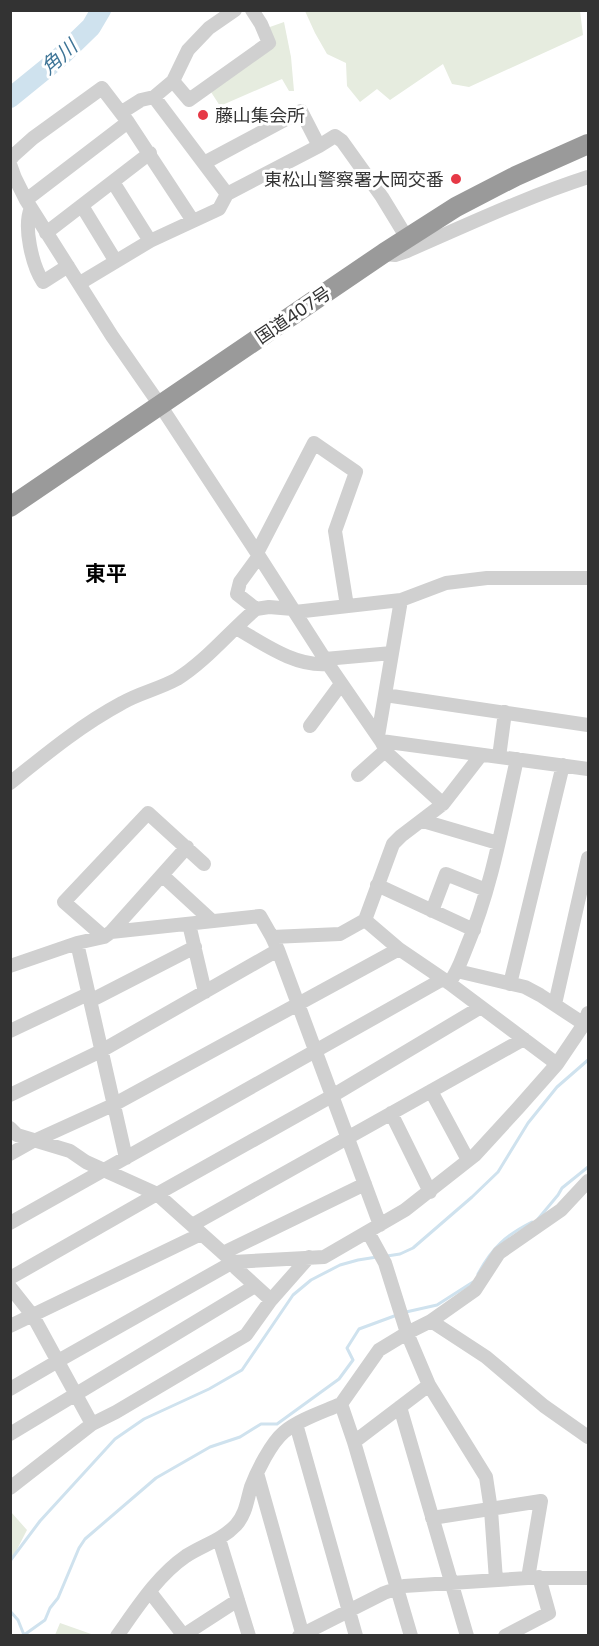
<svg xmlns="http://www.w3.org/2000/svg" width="599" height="1646" viewBox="0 0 599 1646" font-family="Poppins,'Noto Sans JP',sans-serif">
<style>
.green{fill:#e6ecdf}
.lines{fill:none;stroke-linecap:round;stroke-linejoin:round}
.stream{stroke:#cfe2ee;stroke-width:3}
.river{stroke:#cfe2ee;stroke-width:20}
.minor{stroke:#d0d0d0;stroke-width:14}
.highway{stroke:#9a9a9a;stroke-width:20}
.poi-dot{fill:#e63946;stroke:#fff;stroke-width:2}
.labels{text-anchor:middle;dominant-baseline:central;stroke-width:6;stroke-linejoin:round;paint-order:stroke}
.poi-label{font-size:18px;fill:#333;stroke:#fff;text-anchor:start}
.street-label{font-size:18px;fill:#333;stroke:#fff}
.water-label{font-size:20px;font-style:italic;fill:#3f7597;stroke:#fff}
.quarter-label{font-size:21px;font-weight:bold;fill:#000;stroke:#fff}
</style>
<rect width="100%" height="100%" fill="#fff"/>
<path class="green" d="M 305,11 L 580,11 L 583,35 L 469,87 L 452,84 L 443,64 L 390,100 L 377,89 L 360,102 L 347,86 L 346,63 L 327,54 L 315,33 Z
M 284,22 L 291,57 L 294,91 L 289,91 L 282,79 L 220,106 L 211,92 L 273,45 L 267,28 Z
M 11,1512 L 27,1530 L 11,1561 Z
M 60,1623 L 94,1635 L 55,1635 Z"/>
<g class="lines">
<path class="stream" d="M 538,1219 L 558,1195 L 562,1188 L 588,1167
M 387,1256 L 400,1254 L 413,1248 L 472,1197 L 498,1172 L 528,1123 L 557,1087 L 588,1060
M 478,1274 C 492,1248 506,1235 532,1222
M 406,1312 L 437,1305 L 473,1282
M 10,1561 L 40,1521 L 115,1439 L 144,1419 L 209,1389 L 242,1370 L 293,1295 L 311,1280 L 340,1265 L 358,1260 L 377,1257
M 10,1611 L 18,1620 L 24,1635 L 45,1620 L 50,1608 L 58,1598 L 79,1548 L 85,1539 L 156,1478 L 210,1447 L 240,1437 L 261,1424 L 277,1424 L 339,1379 L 353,1360 L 347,1348 L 359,1329 L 397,1315"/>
<path class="river" d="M 10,98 L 58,59 L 91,27 L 101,10"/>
<path class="minor" d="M 173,81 L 189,100 L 269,43 L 261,24 L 252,10
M 154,97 L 227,194
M 122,112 L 141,100 L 154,97 L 173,81 L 188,50 L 209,28 L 235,10
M 10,160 L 14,155 L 33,138 L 102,88 L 128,122 L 193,221
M 204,163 L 301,111 L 319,146
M 10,164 L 15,178 L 26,200 L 112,336 L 160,405 L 257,553 L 328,664 L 381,741 L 588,769
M 113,182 L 150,241
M 26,200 L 128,122
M 82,206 L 115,260
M 31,208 C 23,226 32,265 43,282 L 68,266
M 46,233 L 150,153
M 384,254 L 395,255 L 407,251 C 467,225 526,197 588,177
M 80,283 L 150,241 L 219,209 L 227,194 L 319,146 L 335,136 L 342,141 L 382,197 L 407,238
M 257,553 L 314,443 L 356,472 L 335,531 L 347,606
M 256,609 L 237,594 L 240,582 L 259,556
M 295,612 L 401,600 L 446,583 L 487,578 L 588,578
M 236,628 C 264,644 295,667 328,664
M 325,659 L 392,653
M 385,695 L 588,725
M 310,726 L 341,684
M 378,736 L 401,600
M 381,741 L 388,754 L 443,804
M 499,757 L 505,712
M 358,775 L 386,750
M 10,783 C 46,754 81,725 122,703 C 139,693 159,689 177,679 C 206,661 230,631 256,609 L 269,607 L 293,609
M 423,821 L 498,843
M 162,875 L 212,921
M 377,885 L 474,930
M 432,911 L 446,874 L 486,890
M 365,920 L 399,949 L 449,983 L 557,1064
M 189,924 L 205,992
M 111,932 L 187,847
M 104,937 L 64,902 L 148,813 L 204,864
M 272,937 L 340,934 L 365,920 L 393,844 L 401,836 L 443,804 L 481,755
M 77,943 L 126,1158
M 10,966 L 77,943 L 104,937 L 111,932 L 260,916 L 272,937 L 278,950 L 380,1225
M 457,971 L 525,987 L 540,995 L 584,1024
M 449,983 C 458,972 462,958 467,946 C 492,887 503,821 517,759
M 510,984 L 563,765
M 90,1001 L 195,947
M 555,1004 L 588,858
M 10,1031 L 88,994
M 431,1091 L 468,1160
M 10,1095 L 101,1051 L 278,950
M 391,1113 L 430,1192
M 10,1128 L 17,1135 L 70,1151 L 86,1162 L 157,1194 L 233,1262 L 324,1257 L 405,1210 L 475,1155 L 519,1107 L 557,1064 L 584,1024 L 588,1013
M 36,1140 L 113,1105 L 399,949
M 10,1154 L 35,1140
M 10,1223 L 443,979
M 192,1225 L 524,1039
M 223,1253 L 365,1184
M 10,1278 L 157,1194 L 332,1096 L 481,1007
M 10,1287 L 33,1316 L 92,1424
M 431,1321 L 486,1357 L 544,1406 L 588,1437
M 10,1326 L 201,1234
M 429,1385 L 486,1477 L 491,1510 L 496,1580
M 10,1389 L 58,1361 L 233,1262 L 236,1268 L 271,1300
M 341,1404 L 379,1350 L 407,1333 L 431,1321 L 475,1290 L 499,1253 L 561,1210 L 588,1181
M 400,1407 L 467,1636
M 296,1424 L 356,1636
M 10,1434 L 255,1286
M 354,1442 L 429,1385 L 407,1333 L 385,1263 L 368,1232
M 257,1473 L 303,1636
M 10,1488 L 92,1424 L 116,1412 L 246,1335 L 271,1300 L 309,1257
M 432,1518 L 541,1501 L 528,1578
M 219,1539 L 249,1636
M 150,1592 L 184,1636
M 184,1635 L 238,1600
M 117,1636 C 137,1608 157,1576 186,1556 C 203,1545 222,1540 236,1525 C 246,1514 247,1500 251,1487 C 257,1471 271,1443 284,1432 C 300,1419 323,1412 341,1404 L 354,1442 L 411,1636
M 299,1636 L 384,1593 L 404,1586 L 528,1578 L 588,1578
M 505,1636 L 549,1613 L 539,1577"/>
<path class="highway" d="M 10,507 L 384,253 L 456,207 L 516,176 L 588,144"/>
</g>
<g class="poi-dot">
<circle cx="203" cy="115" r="6"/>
<circle cx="456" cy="179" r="6"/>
</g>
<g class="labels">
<g class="poi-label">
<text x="215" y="115">藤山集会所</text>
<text x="444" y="179" text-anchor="end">東松山警察署大岡交番</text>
</g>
<g class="street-label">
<text transform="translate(293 315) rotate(-34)">国道407号</text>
</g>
<g class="water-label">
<text transform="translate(59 57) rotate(-42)">角川</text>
</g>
<g class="quarter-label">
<text x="106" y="573">東平</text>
</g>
</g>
<rect width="599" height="1646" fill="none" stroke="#333333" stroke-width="24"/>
</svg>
